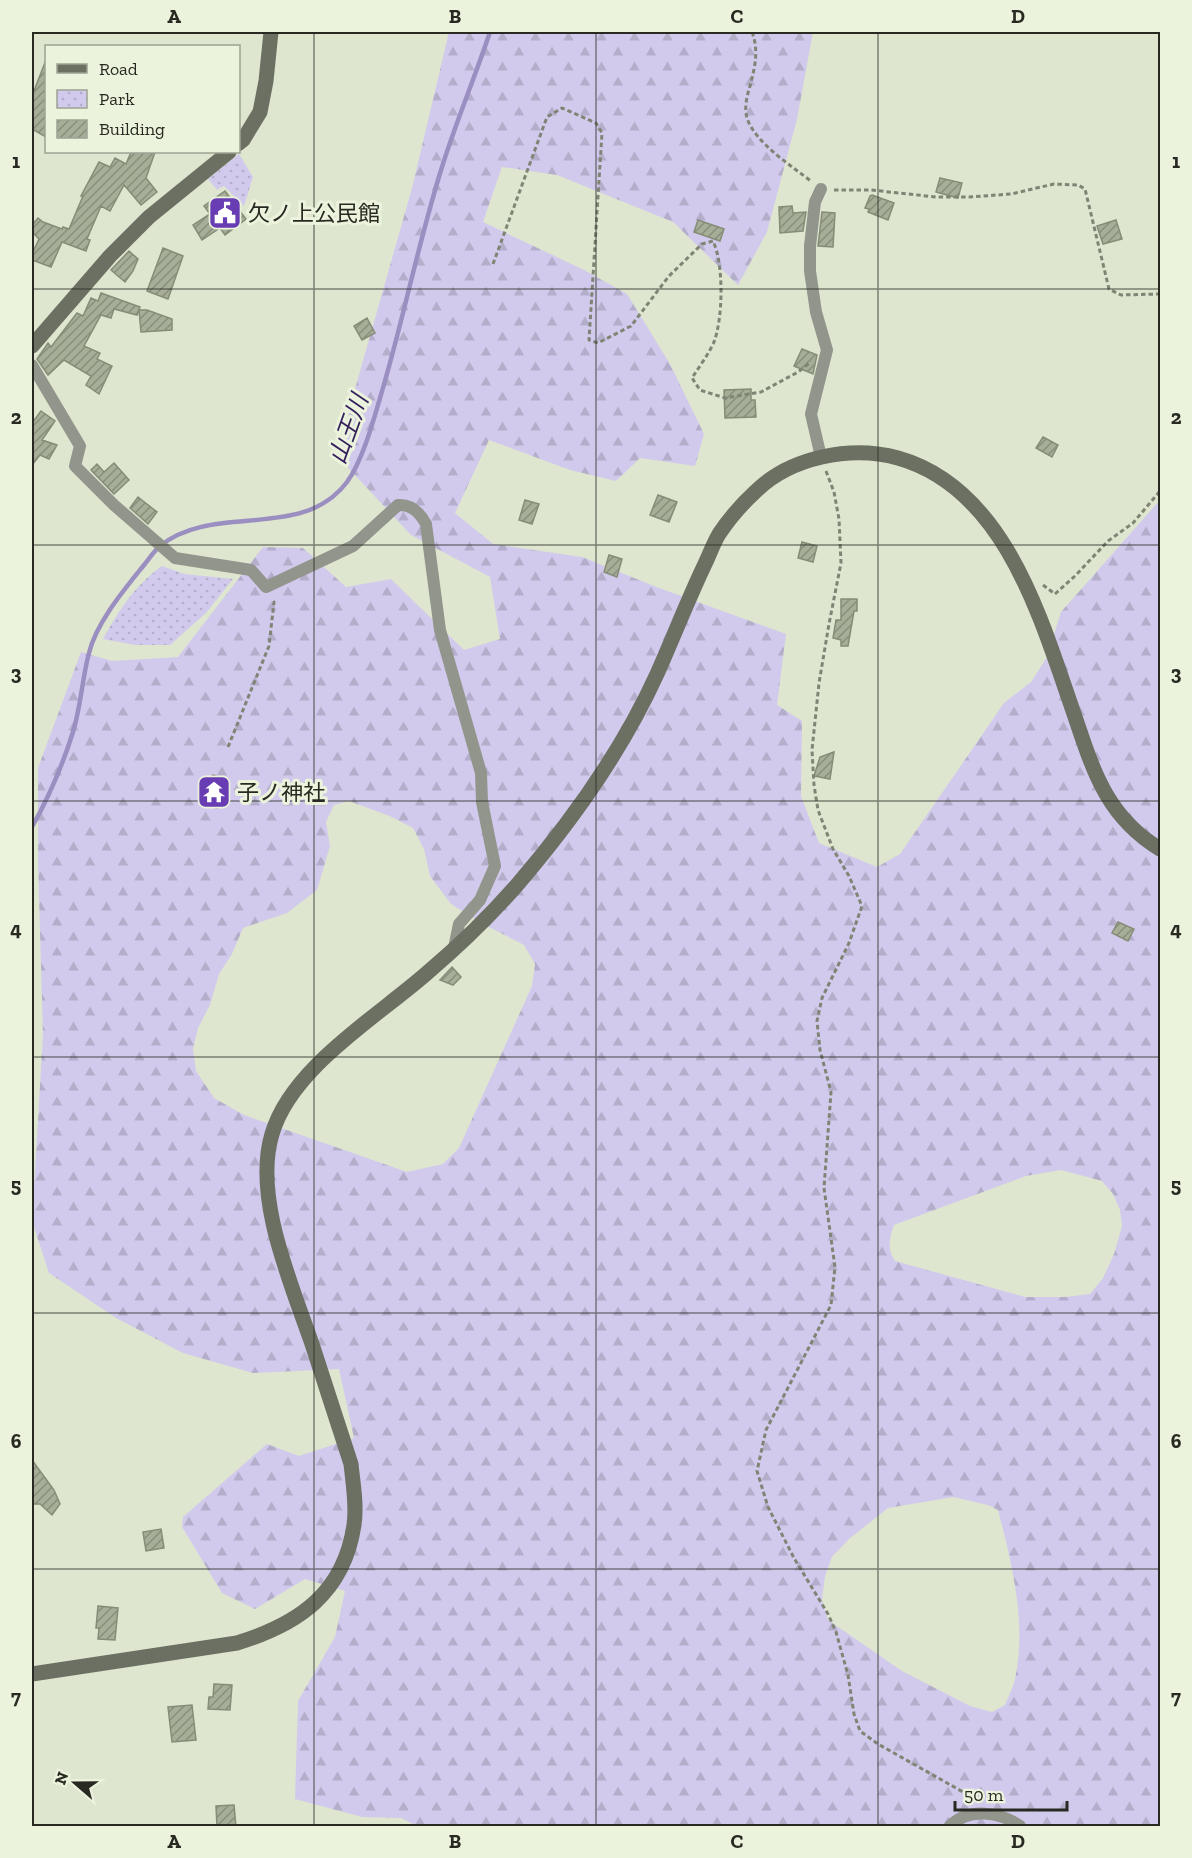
<svg xmlns="http://www.w3.org/2000/svg" width="1192" height="1858" viewBox="0 0 1192 1858" font-family="'Zilla Slab','Noto Sans JP',serif">
<style>
.forest{fill:url(#forest-firs);fill-rule:evenodd}
.park{fill:url(#park-dots)}
.lines{fill:none;stroke-linecap:round;stroke-linejoin:round}
.stream{stroke:#9b8ec0;stroke-width:4.5}
.building{fill:url(#building-hatch);stroke:#858c77;stroke-width:1.5}
.path{stroke:#7f8475;stroke-width:3;stroke-dasharray:4.5 3;stroke-linecap:butt}
.street{stroke:#92958c;stroke-width:12}
.secondary{stroke:#6c7063;stroke-width:15}
.grid{fill:none;stroke:#282a22;stroke-width:1.5;stroke-opacity:0.55}
.labels{text-anchor:middle;dominant-baseline:central;stroke-width:6;stroke-linejoin:round;paint-order:stroke}
.poi-label{font-size:22px;fill:#282a22;stroke:#ebf3dc;text-anchor:start}
.water-label{font-size:24px;font-style:italic;fill:#331f5b;stroke:#ebf3dc}
.neatline{fill:none;stroke:#282a22;stroke-width:2}
.grid-label{font-size:20px;text-anchor:middle;font-weight:bold;fill:#282a22}
</style>
<defs>
<pattern id="forest-firs" width="22" height="20" patternUnits="userSpaceOnUse" patternTransform="scale(1.5)"><rect width="22" height="20" fill="#d2caed"/><path d="M5 1l3.5 6h-7zM16 11l3.5 6h-7z" fill="#b4aecb"/></pattern>
<pattern id="park-dots" width="8" height="8" patternUnits="userSpaceOnUse" patternTransform="scale(1.5)"><rect width="8" height="8" fill="#d2caed"/><path d="M2 2h.1M6 6h.1" fill="none" stroke="#b4aecb" stroke-width="1.8" stroke-linecap="round"/></pattern>
<pattern id="building-hatch" width="6" height="6" patternUnits="userSpaceOnUse" patternTransform="scale(1.5)"><rect width="6" height="6" fill="#a7ae98"/><path d="M-1 1l2-2M0 6l6-6M5 7l2-2" fill="none" stroke="#888e7c"/></pattern>
</defs>
<rect width="100%" height="100%" fill="#dee6cf"/>
<path class="forest" d="M 449,32 L 813,32 L 797,119 L 767,232 L 738,285 L 673,222 L 557,175 L 502,167 L 483,222 L 584,270 L 627,294 L 670,364 L 704,434 L 695,466 L 640,458 L 616,481 L 570,470 L 489,440 L 455,513 L 493,544 L 582,557 L 659,588 L 786,634 L 777,705 L 802,721 L 801,796 L 819,843 L 877,867 L 900,854 L 1004,703 L 1031,682 L 1047,657 L 1061,612 L 1160,500 L 1160,1826 L 417,1826 L 401,1818 L 362,1817 L 295,1799 L 298,1701 L 335,1637 L 345,1591 L 305,1579 L 255,1609 L 222,1593 L 182,1527 L 183,1517 L 267,1444 L 299,1456 L 354,1438 L 339,1369 L 253,1373 L 183,1353 L 116,1318 L 49,1273 L 32,1221 L 43,1035 L 38,861 L 38,768 L 81,652 L 112,661 L 178,657 L 263,547 L 303,548 L 346,587 L 391,579 L 464,650 L 500,639 L 490,577 L 411,535 L 338,457 L 353,396 L 412,188 ZM 349,801 L 392,817 L 413,828 L 424,849 L 430,876 L 451,904 L 485,925 L 524,945 L 535,964 L 532,986 L 459,1148 L 443,1164 L 407,1172 L 244,1115 L 214,1098 L 196,1071 L 193,1049 L 198,1028 L 210,1005 L 219,974 L 232,954 L 243,928 L 287,913 L 317,890 L 330,846 L 326,822 L 334,805 ZM 1061,1170 L 1102,1181 L 1113,1194 L 1120,1210 L 1122,1226 L 1114,1254 L 1103,1278 L 1090,1294 L 1065,1297 L 1025,1297 L 895,1261 C 887,1249 889,1238 894,1225 L 1026,1176 ZM 953,1497 L 988,1505 L 998,1510 C 1012,1564 1027,1623 1015,1679 C 1013,1688 1008,1697 1005,1705 L 992,1712 L 970,1706 L 902,1671 L 828,1620 L 822,1600 L 825,1576 L 832,1557 L 849,1539 L 888,1508 Z"/>
<path class="park" d="M 239,154 L 253,177 L 244,206 L 224,186 L 217,190 L 208,179 Z
M 162,566 L 184,574 L 233,579 L 206,613 L 170,645 L 135,645 L 103,639 C 120,609 134,586 162,566 Z"/>
<g class="lines">
<path class="stream" d="M 32,827 C 50,795 62,767 73,732 C 81,706 82,679 89,653 C 96,623 124,590 144,565 C 149,559 154,551 160,546 C 214,502 302,542 347,482 C 362,462 373,422 380,398 C 403,322 418,243 442,167 C 456,122 475,77 490,32"/>
</g>
<path class="building" d="M 46,60 L 46,137 L 32,129 L 32,96 Z
M 131,152 L 155,152 L 146,178 L 157,192 L 141,205 L 124,185 L 110,211 L 101,206 L 87,239 L 90,240 L 86,251 L 62,242 L 51,267 L 32,260 L 32,254 L 39,239 L 32,232 L 32,225 L 38,218 L 43,222 L 62,229 L 63,227 L 69,229 L 83,196 L 81,196 L 99,162 L 110,167 L 115,158 L 126,164 Z
M 940,178 L 962,183 L 958,198 L 936,192 Z
M 225,191 L 246,219 L 225,235 L 220,228 L 202,240 L 193,225 L 210,214 L 204,206 Z
M 872,195 L 894,203 L 888,220 L 868,212 L 869,209 L 865,208 L 870,196 Z
M 792,206 L 793,213 L 806,212 L 803,231 L 780,233 L 779,207 Z
M 822,212 L 835,213 L 833,247 L 818,246 Z
M 698,220 L 724,229 L 720,241 L 694,232 Z
M 1116,220 L 1122,239 L 1103,244 L 1097,226 Z
M 163,248 L 183,256 L 168,299 L 147,291 Z
M 129,251 L 138,259 L 133,271 L 125,282 L 111,270 Z
M 101,293 L 140,307 L 137,315 L 114,309 L 111,318 L 101,315 L 84,346 L 100,353 L 97,359 L 112,366 L 99,394 L 86,385 L 91,376 L 64,360 L 48,375 L 37,359 L 48,343 L 51,347 L 77,313 L 83,316 L 91,298 L 98,301 Z
M 139,310 L 147,310 L 172,319 L 172,330 L 141,332 Z
M 367,318 L 375,333 L 362,340 L 354,326 Z
M 802,349 L 817,355 L 813,374 L 794,366 Z
M 751,389 L 751,400 L 755,400 L 756,417 L 725,418 L 724,390 Z
M 41,411 L 55,421 L 42,440 L 57,445 L 49,459 L 40,455 L 32,465 L 32,423 Z
M 1043,437 L 1058,445 L 1052,457 L 1036,448 Z
M 114,463 L 129,480 L 114,494 L 91,470 L 97,464 L 104,472 Z
M 658,495 L 677,502 L 669,522 L 650,515 Z
M 138,497 L 157,512 L 148,524 L 130,508 Z
M 525,500 L 539,504 L 532,524 L 519,520 Z
M 802,542 L 817,546 L 813,562 L 798,558 Z
M 609,555 L 622,559 L 617,577 L 604,572 Z
M 841,599 L 857,599 L 857,611 L 854,611 L 848,646 L 841,646 L 841,640 L 833,638 L 836,620 L 841,620 Z
M 834,752 L 830,779 L 814,776 L 820,757 Z
M 213,775 L 227,780 L 217,808 L 203,804 Z
M 1118,922 L 1134,929 L 1128,941 L 1112,933 Z
M 452,967 L 461,977 L 453,985 L 440,980 Z
M 32,1460 L 54,1490 L 60,1504 L 52,1515 L 40,1504 L 32,1504 Z
M 161,1529 L 164,1548 L 146,1551 L 143,1532 Z
M 98,1606 L 118,1608 L 115,1640 L 98,1639 L 99,1628 L 96,1628 Z
M 214,1684 L 232,1685 L 230,1710 L 208,1709 L 209,1697 L 213,1697 Z
M 192,1705 L 196,1740 L 172,1742 L 168,1707 Z
M 234,1805 L 236,1827 L 217,1827 L 216,1806 Z"/>
<g class="lines">
<path class="path" d="M 752,32 C 759,51 755,67 750,86 C 747,96 744,107 747,118 C 755,143 792,166 812,182
M 834,190 L 871,190 L 936,197 L 969,197 L 1011,194 L 1054,184 L 1078,185 L 1085,189 L 1109,289 L 1121,295 L 1160,294
M 493,264 L 547,117 L 562,108 L 596,123 L 602,133 L 589,340 L 598,343 L 631,326 L 669,276 L 702,244 L 713,241 C 724,264 723,318 714,342 C 708,355 699,367 692,378 L 700,390 L 725,398 L 761,392 L 798,372 L 811,362
M 826,471 L 834,492 L 839,519 L 841,563 L 829,624 L 819,683 L 812,750 L 814,785 L 818,810 L 833,849 L 849,876 L 862,906 L 849,943 L 822,998 L 817,1021 L 820,1050 L 831,1092 L 824,1188 L 835,1267 L 831,1305 L 766,1430 L 757,1471 L 768,1507 L 794,1558 L 828,1614 L 836,1632 L 848,1675 L 854,1714 L 860,1731 L 878,1744 L 979,1801
M 1043,585 L 1055,594 L 1075,576 L 1108,541 L 1133,523 L 1160,491
M 228,747 L 269,646 L 274,602 L 272,599"/>
<path class="street" d="M 821,189 L 815,202 L 810,246 L 810,271 L 816,312 L 827,350 L 811,414 L 821,457
M 32,365 L 80,446 L 75,466 L 114,505 L 175,558 L 251,570 L 266,587 L 353,546 L 398,505 C 412,504 420,513 426,524 L 440,630 L 481,773 L 482,802 L 495,866 L 480,900 L 459,924 L 454,948
M 950,1826 C 969,1807 1000,1812 1020,1826"/>
<path class="secondary" d="M 238,144 L 243,140 L 260,112 L 266,81 L 271,32
M 32,346 L 110,256 L 149,217 L 229,152
M 32,1674 L 237,1643 C 299,1624 344,1593 354,1525 C 357,1505 353,1484 351,1464 C 338,1424 325,1384 312,1344 C 291,1283 253,1197 272,1134 C 291,1068 377,1017 427,973 C 459,946 490,916 517,885 C 572,821 622,751 657,674 C 673,638 687,602 704,566 C 709,556 713,544 719,534 C 729,519 742,504 755,492 C 790,457 851,445 898,458 C 1004,488 1040,616 1072,708 C 1092,766 1104,815 1160,849"/>
</g>
<path class="grid" d="M 314,32 L 314,1826M 596,32 L 596,1826M 878,32 L 878,1826M 32,289 L 1160,289M 32,545 L 1160,545M 32,801 L 1160,801M 32,1057 L 1160,1057M 32,1313 L 1160,1313M 32,1569 L 1160,1569"/>
<defs>
<g id="civic-square" transform="scale(1.725)"><rect x="-9" y="-9" width="18" height="18" rx="4" fill="#683cb3" stroke="#ebf3dc"/><path d="M-.6-6.5H3V-4.5H.6V-3L4-1V1h2V6H-6V1h2V-1L-.6-3ZM-1.2 2.5V6h2.4V2.5Z" fill="#fff"/></g>
<g id="temple-square" transform="scale(1.725)"><rect x="-9" y="-9" width="18" height="18" rx="4" fill="#683cb3" stroke="#ebf3dc"/><path d="M0-6L5-2H3V0L6.5 2.5H4V6H1.5V3h-3V6H-4V2.5H-6.5L-3 0V-2H-5Z" fill="#fff"/></g>
</defs>
<g fill-rule="evenodd">
<use href="#civic-square" x="225" y="213"/>
<use href="#temple-square" x="214" y="792"/>
</g>
<g class="labels">
<g class="poi-label">
<text x="248" y="213">欠ノ上公民館</text>
<text x="237" y="792">子ノ神社</text>
</g>
<g class="water-label">
<text transform="translate(348 429) rotate(-70)">山王川</text>
</g>
</g>
<rect width="1192" height="1858" fill="none" stroke="#ebf3dc" stroke-width="66"/>
<rect x="45" y="45" width="195" height="108" fill="#ebf3dc" stroke="#9da392" stroke-width="1.5"/>
<rect x="57" y="64" width="30" height="9" fill="#6c7063" stroke="#9da392" stroke-width="1.5"/>
<text x="99" y="75" font-size="18" fill="#282a22">Road</text>
<rect x="57" y="90" width="30" height="18" fill="url(#park-dots)" stroke="#9da392" stroke-width="1.5"/>
<text x="99" y="105" font-size="18" fill="#282a22">Park</text>
<rect x="57" y="120" width="30" height="18" fill="url(#building-hatch)" stroke="#9da392" stroke-width="1.5"/>
<text x="99" y="135" font-size="18" fill="#282a22">Building</text>
<g transform="translate(75 1783) rotate(290)" stroke="#ebf3dc" stroke-width="4.5" paint-order="stroke">
<path d="M0-4.5L10 22L0 15L-10 22Z" fill="#282a22"/>
<text y="-9" font-size="16" font-weight="bold" text-anchor="middle" fill="#282a22">N</text>
</g>
<path d="M955 1801v9h112v-9" fill="none" stroke="#282a22" stroke-width="3"/>
<text x="964" y="1801" font-size="18" fill="#282a22" stroke="#ebf3dc" stroke-width="4.5" paint-order="stroke">50 m</text>
<rect x="33" y="33" width="1126" height="1792" class="neatline"/>
<g class="grid-label">
<text x="174" y="23">A</text>
<text x="455" y="23">B</text>
<text x="737" y="23">C</text>
<text x="1018" y="23">D</text>
<text x="16" y="168">1</text>
<text x="1176" y="168">1</text>
<text x="16" y="424">2</text>
<text x="1176" y="424">2</text>
<text x="16" y="680">3</text>
<text x="1176" y="680">3</text>
<text x="16" y="936">4</text>
<text x="1176" y="936">4</text>
<text x="16" y="1192">5</text>
<text x="1176" y="1192">5</text>
<text x="16" y="1448">6</text>
<text x="1176" y="1448">6</text>
<text x="16" y="1704">7</text>
<text x="1176" y="1704">7</text>
<text x="174" y="1848">A</text>
<text x="455" y="1848">B</text>
<text x="737" y="1848">C</text>
<text x="1018" y="1848">D</text>
</g>
</svg>
